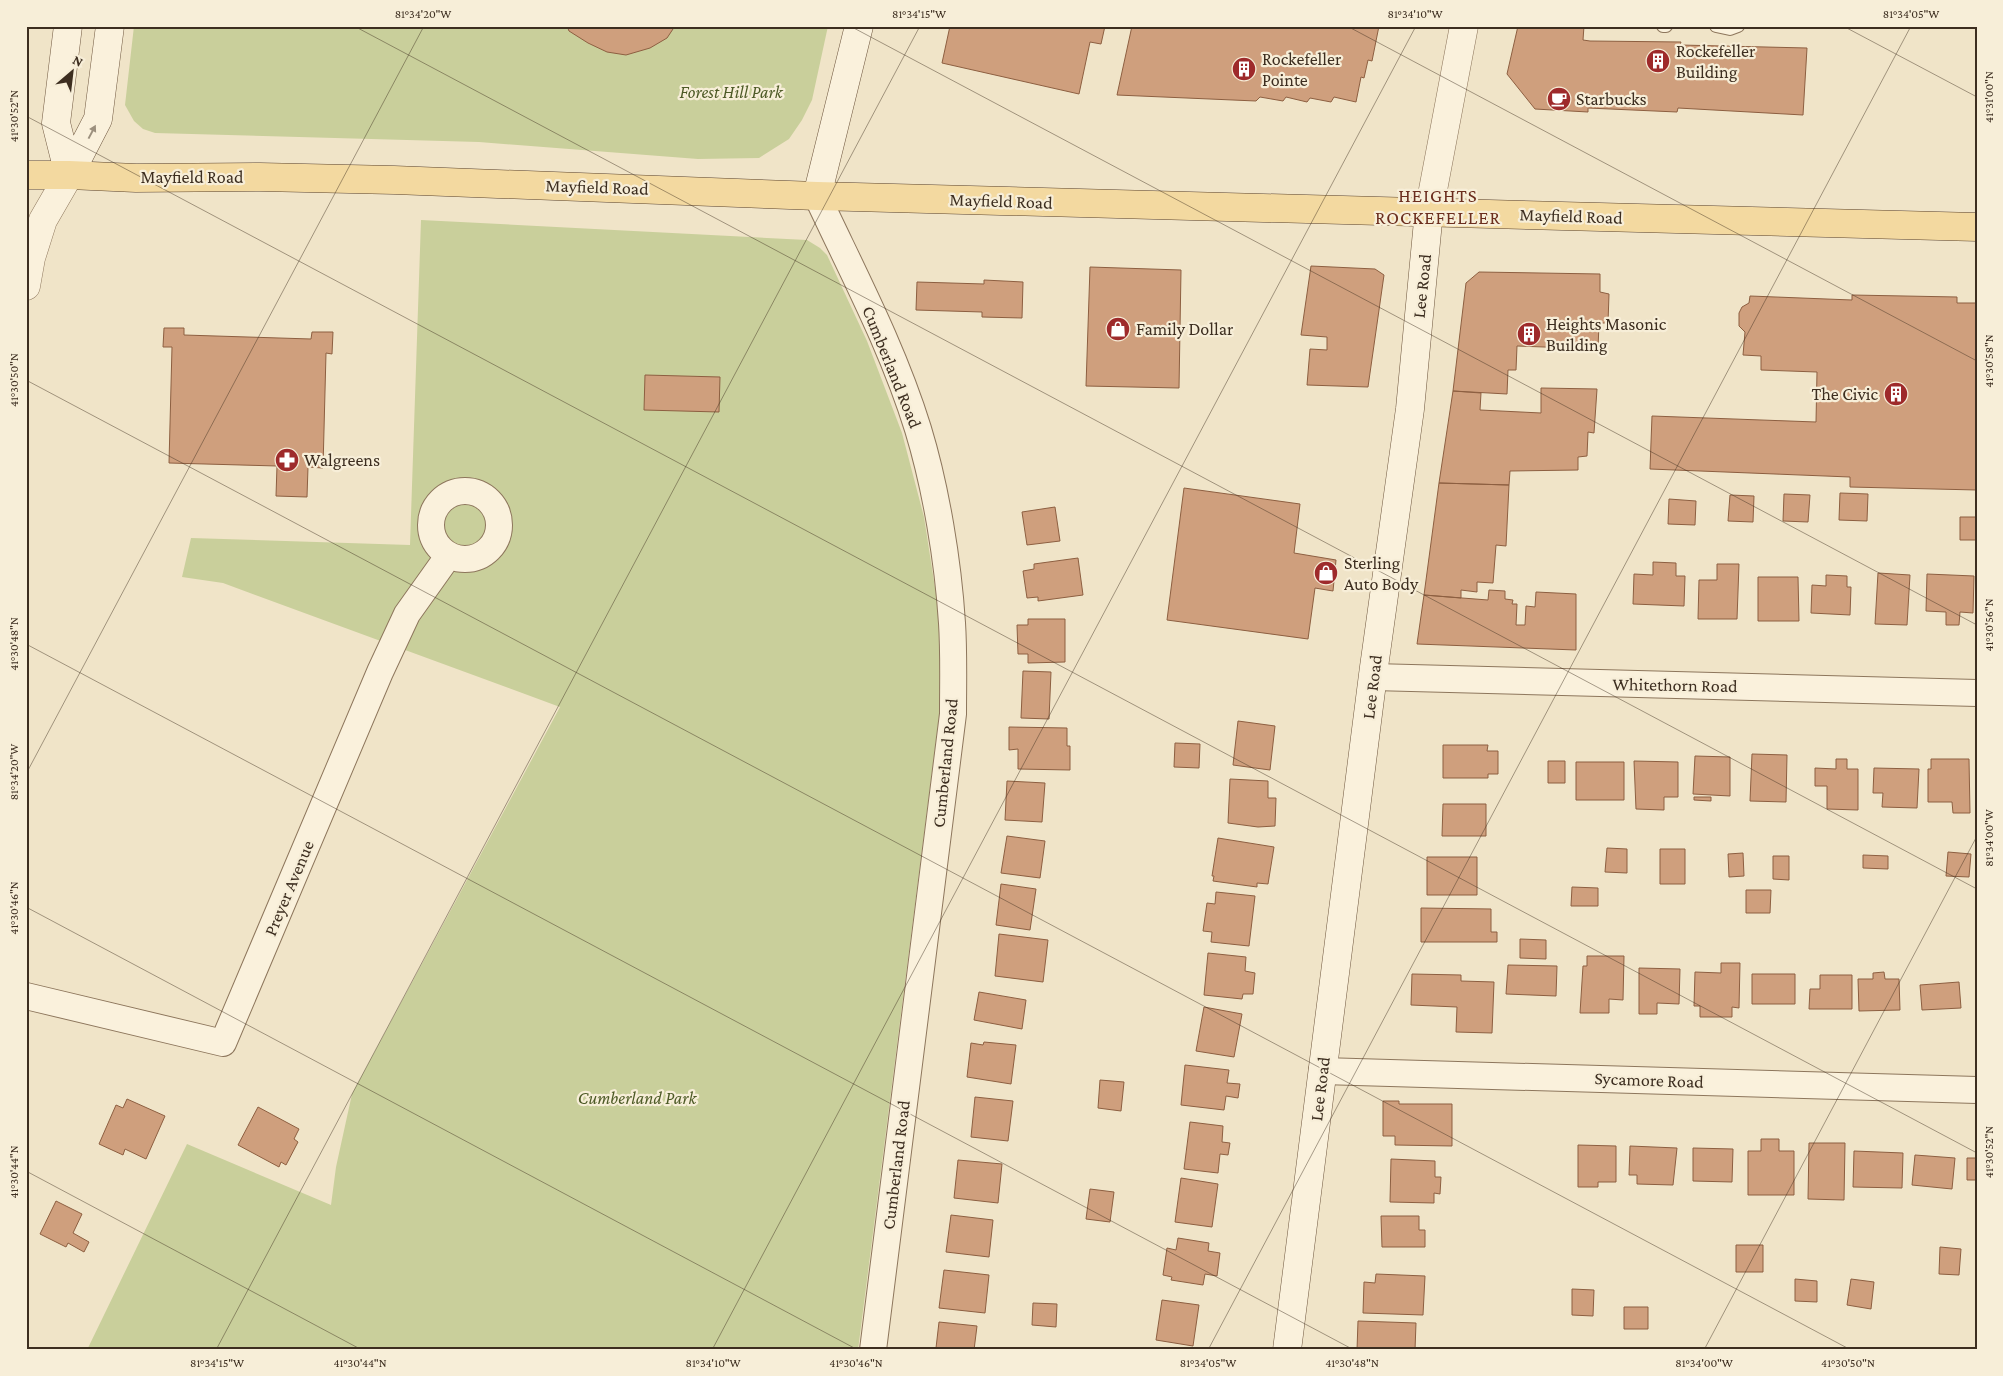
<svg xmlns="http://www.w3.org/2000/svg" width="2003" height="1376" viewBox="0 0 2003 1376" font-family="'Crimson Pro',serif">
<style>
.green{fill:#c9cf9b}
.building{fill:#cf9f7d;stroke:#8d5f41}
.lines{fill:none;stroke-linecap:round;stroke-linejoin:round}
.service-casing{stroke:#8d765c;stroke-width:14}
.minor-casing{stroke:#8d765c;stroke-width:28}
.tertiary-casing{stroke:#8d765c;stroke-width:29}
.secondary-casing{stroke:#6f573f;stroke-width:29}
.primary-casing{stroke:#5b4430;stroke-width:29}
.service{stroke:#faf1dc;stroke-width:12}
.minor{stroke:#faf1dc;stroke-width:26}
.tertiary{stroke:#faf1dc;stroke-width:28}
.secondary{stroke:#faf1dc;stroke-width:28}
.primary{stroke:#f3d9a0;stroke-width:28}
.oneway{fill:#9c907e}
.ticks{fill:none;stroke:#3d2e20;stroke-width:1;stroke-opacity:0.45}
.labels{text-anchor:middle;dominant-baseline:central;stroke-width:4.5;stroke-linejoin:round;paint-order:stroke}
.poi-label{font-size:18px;fill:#3d2e20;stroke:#f7eed8;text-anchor:start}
.park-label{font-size:18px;font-style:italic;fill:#4d5a26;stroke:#f7eed8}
.street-label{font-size:18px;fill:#3d2e20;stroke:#f7eed8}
.neighbourhood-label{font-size:19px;letter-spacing:1px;fill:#6b2e1e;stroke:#f7eed8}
.neatline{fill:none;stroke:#3d2e20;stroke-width:2}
.ticks-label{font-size:12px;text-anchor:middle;fill:#3d2e20}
</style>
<rect width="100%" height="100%" fill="#f0e4c8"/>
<path class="green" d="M 134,26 L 828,26 L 812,100 L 802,120 L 789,139 L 759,158 L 698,159 L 479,142 L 155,133 L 143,129 L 134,121 L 125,105 Z
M 421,220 L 807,240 L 820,248 L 827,255 L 867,341 L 902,433 L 924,517 L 940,620 L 941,701 L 858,1350 L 87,1350 L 187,1144 L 331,1205 L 336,1167 L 352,1094 L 560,707 L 223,583 L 182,577 L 191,538 L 410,545 Z"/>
<path class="building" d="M 567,26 L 675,26 L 667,38 L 650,48 L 626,55 L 607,52 L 588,43 L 569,31 Z
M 950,26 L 1105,26 L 1101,44 L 1090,42 L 1079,94 L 942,63 Z
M 1132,26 L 1379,26 L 1372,61 L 1368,60 L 1364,78 L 1361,77 L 1356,102 L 1334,97 L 1331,102 L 1310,98 L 1307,102 L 1286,97 L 1283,101 L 1260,97 L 1256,101 L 1117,95 Z
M 1518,26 L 1584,26 L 1583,40 L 1590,41 L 1681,42 L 1680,45 L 1807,48 L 1803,115 L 1678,108 L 1677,112 L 1588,108 L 1588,112 L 1535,109 L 1507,74 Z
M 1311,266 L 1375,269 L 1384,275 L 1368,387 L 1307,385 L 1310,349 L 1327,350 L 1327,337 L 1301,335 Z
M 1090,267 L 1181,270 L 1179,388 L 1086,386 Z
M 1479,272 L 1600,274 L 1600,292 L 1609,294 L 1608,323 L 1599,323 L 1598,349 L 1517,346 L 1516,370 L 1508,370 L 1507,394 L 1453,391 L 1466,283 Z
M 984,280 L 1023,282 L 1022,318 L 982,317 L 982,312 L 916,310 L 917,282 L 984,284 Z
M 1852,295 L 1957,297 L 1957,303 L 1977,303 L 1977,490 L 1850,487 L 1850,477 L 1650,469 L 1652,416 L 1816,422 L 1817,372 L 1761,370 L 1761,356 L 1743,355 L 1745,332 L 1739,326 L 1739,313 L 1742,307 L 1749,303 L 1750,296 L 1852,300 Z
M 164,328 L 184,328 L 184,335 L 311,339 L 312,332 L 333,332 L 332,354 L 326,353 L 323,468 L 308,467 L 307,497 L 276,496 L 277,466 L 169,463 L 172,347 L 163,347 Z
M 645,375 L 720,377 L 719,412 L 644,410 Z
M 1541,388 L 1597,389 L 1594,433 L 1588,432 L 1587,456 L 1578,457 L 1578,470 L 1510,471 L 1509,485 L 1439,483 L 1453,391 L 1481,393 L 1480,410 L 1541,413 Z
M 1439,483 L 1509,485 L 1506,546 L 1496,545 L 1493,583 L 1477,582 L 1477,592 L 1461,590 L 1461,598 L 1424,595 Z
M 1184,488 L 1300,504 L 1294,553 L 1336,560 L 1333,591 L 1315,588 L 1308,639 L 1167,620 Z
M 1840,493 L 1868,494 L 1867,521 L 1839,520 Z
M 1784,494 L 1810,495 L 1808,522 L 1783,521 Z
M 1730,495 L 1754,496 L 1753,522 L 1728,521 Z
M 1669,499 L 1696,501 L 1695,525 L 1668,524 Z
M 1055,507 L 1060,541 L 1027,545 L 1022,512 Z
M 1960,517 L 1977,517 L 1977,540 L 1960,540 Z
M 1078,558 L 1083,595 L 1038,601 L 1038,597 L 1027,598 L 1023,571 L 1034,569 L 1034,564 Z
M 1653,562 L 1676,563 L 1676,576 L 1685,576 L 1684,606 L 1633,604 L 1634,574 L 1653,575 Z
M 1717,564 L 1739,564 L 1737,619 L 1698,619 L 1699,580 L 1717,580 Z
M 1878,573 L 1910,575 L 1907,625 L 1875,624 Z
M 1927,574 L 1974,576 L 1973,613 L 1960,612 L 1959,625 L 1946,625 L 1946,612 L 1926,611 Z
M 1826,575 L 1847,576 L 1847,587 L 1851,587 L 1850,615 L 1811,613 L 1812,585 L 1826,586 Z
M 1758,577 L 1798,577 L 1799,621 L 1758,621 Z
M 1489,590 L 1505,591 L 1505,599 L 1513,600 L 1512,604 L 1517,604 L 1516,625 L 1525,625 L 1526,606 L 1535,607 L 1536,592 L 1576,594 L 1576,650 L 1417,644 L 1424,595 L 1488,600 Z
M 1028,619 L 1065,619 L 1065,662 L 1028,663 L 1028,654 L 1018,654 L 1017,625 L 1028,625 Z
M 1023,671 L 1051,672 L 1049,719 L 1021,718 Z
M 1238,721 L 1275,726 L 1270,770 L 1233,765 Z
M 1009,727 L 1067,728 L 1067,746 L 1070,746 L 1070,770 L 1018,769 L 1018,749 L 1009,750 Z
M 1175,743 L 1200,744 L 1199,768 L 1174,767 Z
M 1443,745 L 1488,745 L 1487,751 L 1498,751 L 1498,774 L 1488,774 L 1488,778 L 1443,778 Z
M 1752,754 L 1787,755 L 1786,802 L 1750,801 Z
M 1695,756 L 1730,757 L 1730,796 L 1693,794 Z
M 1836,759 L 1847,759 L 1847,769 L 1858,769 L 1858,810 L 1827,809 L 1827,786 L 1815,786 L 1815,768 L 1836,769 Z
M 1931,759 L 1969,759 L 1970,813 L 1953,813 L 1952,802 L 1928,802 L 1928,769 L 1931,769 Z
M 1548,761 L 1565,761 L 1565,783 L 1548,783 Z
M 1634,761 L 1678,762 L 1678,797 L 1664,797 L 1664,810 L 1636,809 Z
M 1576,762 L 1624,762 L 1624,800 L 1576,800 Z
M 1874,768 L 1919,769 L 1917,808 L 1882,807 L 1883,793 L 1873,793 Z
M 1230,779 L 1268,781 L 1268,798 L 1276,798 L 1275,826 L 1258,827 L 1228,823 Z
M 1007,781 L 1045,783 L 1042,822 L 1005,820 Z
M 1694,797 L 1711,797 L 1711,801 L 1694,800 Z
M 1443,804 L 1486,804 L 1486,836 L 1442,836 Z
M 1007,836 L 1045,841 L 1040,878 L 1001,873 Z
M 1218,838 L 1274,847 L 1268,884 L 1257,883 L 1257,887 L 1213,881 L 1214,876 L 1212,876 Z
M 1607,848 L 1627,849 L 1627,873 L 1605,872 Z
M 1660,849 L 1685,849 L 1685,884 L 1660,884 Z
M 1948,852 L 1971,854 L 1969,877 L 1946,876 Z
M 1743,853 L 1744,876 L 1729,877 L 1728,854 Z
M 1863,855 L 1888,856 L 1888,869 L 1863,868 Z
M 1773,856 L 1789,856 L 1789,880 L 1773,879 Z
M 1427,857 L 1477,857 L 1477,895 L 1427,895 Z
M 1001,884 L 1036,889 L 1030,930 L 996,925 Z
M 1572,887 L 1598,888 L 1598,906 L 1571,906 Z
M 1746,890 L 1771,890 L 1770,913 L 1746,913 Z
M 1216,892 L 1255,896 L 1249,946 L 1211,942 L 1212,932 L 1203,931 L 1207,903 L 1215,904 Z
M 1421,908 L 1491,909 L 1491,932 L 1497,932 L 1497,942 L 1421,942 Z
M 999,934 L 1048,940 L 1043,982 L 995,976 Z
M 1520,939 L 1546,940 L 1546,959 L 1520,958 Z
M 1208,953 L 1246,957 L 1245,971 L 1255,973 L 1253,994 L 1243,994 L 1242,999 L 1204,995 Z
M 1587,956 L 1624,956 L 1623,1000 L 1609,999 L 1609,1013 L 1580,1013 L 1583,966 L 1587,966 Z
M 1721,963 L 1740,963 L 1739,1008 L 1732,1007 L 1732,1017 L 1700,1017 L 1700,1006 L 1694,1006 L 1695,972 L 1721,973 Z
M 1508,965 L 1557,966 L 1556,996 L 1506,994 Z
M 1639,968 L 1680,969 L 1679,1004 L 1657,1003 L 1657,1014 L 1639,1014 Z
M 1884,972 L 1885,979 L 1899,979 L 1900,1010 L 1859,1011 L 1858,979 L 1873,979 L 1873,973 Z
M 1412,974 L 1461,975 L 1461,981 L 1494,982 L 1492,1033 L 1456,1032 L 1457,1007 L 1411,1005 Z
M 1752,974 L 1795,974 L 1795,1004 L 1752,1004 Z
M 1820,975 L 1852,975 L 1852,1009 L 1809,1009 L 1810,989 L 1820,989 Z
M 1959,982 L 1961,1008 L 1922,1010 L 1920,985 Z
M 979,992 L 1026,1000 L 1022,1029 L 974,1020 Z
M 1204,1007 L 1242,1014 L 1234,1057 L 1196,1051 Z
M 984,1042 L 1016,1045 L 1011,1084 L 967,1077 L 971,1043 L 983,1045 Z
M 1185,1065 L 1229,1070 L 1227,1083 L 1240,1084 L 1238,1098 L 1226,1096 L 1224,1110 L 1181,1105 Z
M 1100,1080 L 1124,1082 L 1121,1111 L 1098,1108 Z
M 975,1097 L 1013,1101 L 1008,1141 L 971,1137 Z
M 127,1099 L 165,1116 L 146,1159 L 125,1149 L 123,1155 L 99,1144 L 116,1105 L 123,1108 Z
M 1383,1101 L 1399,1101 L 1399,1104 L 1452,1104 L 1452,1146 L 1395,1145 L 1395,1136 L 1383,1136 Z
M 258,1107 L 299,1129 L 294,1139 L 298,1142 L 286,1165 L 281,1162 L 279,1167 L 238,1145 Z
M 1190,1122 L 1223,1126 L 1222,1142 L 1230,1143 L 1228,1155 L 1220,1154 L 1218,1173 L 1184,1169 Z
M 1761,1139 L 1779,1139 L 1779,1151 L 1794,1151 L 1794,1195 L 1748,1195 L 1748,1151 L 1761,1151 Z
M 1809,1143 L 1845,1143 L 1844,1200 L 1808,1199 Z
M 1578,1145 L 1616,1146 L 1616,1182 L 1598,1182 L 1598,1187 L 1578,1187 Z
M 1630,1146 L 1677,1148 L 1673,1185 L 1637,1184 L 1637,1175 L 1629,1175 Z
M 1693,1148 L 1733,1149 L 1732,1182 L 1693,1181 Z
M 1854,1151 L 1903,1153 L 1902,1188 L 1853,1187 Z
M 1915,1155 L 1955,1158 L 1952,1189 L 1912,1185 Z
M 1967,1158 L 1977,1158 L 1977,1180 L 1967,1180 Z
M 1391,1159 L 1435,1161 L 1435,1177 L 1441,1177 L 1440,1194 L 1434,1193 L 1434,1203 L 1390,1202 Z
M 958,1160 L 1002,1164 L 998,1203 L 954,1198 Z
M 1181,1178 L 1218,1184 L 1212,1227 L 1175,1222 Z
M 1090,1189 L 1114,1192 L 1110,1222 L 1086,1219 Z
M 56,1201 L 82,1214 L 73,1233 L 89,1242 L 84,1252 L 68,1243 L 66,1247 L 40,1234 Z
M 951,1215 L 993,1220 L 989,1257 L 946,1252 Z
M 1381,1216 L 1419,1216 L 1419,1230 L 1425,1230 L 1425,1247 L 1382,1247 Z
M 1178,1238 L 1209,1243 L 1208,1251 L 1220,1253 L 1217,1276 L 1205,1274 L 1203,1285 L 1171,1280 L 1172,1277 L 1163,1275 L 1167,1248 L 1176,1250 Z
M 1736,1245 L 1763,1245 L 1763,1272 L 1736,1272 Z
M 1940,1247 L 1961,1249 L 1959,1275 L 1939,1274 Z
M 944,1270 L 989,1275 L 985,1313 L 939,1308 Z
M 1376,1274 L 1425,1276 L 1423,1315 L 1363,1313 L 1364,1282 L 1375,1283 Z
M 1795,1279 L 1817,1281 L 1817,1302 L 1795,1301 Z
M 1851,1279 L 1874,1282 L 1871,1309 L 1847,1305 Z
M 1572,1289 L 1594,1290 L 1593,1316 L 1572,1315 Z
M 1162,1300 L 1199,1305 L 1193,1346 L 1156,1340 Z
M 1033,1303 L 1057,1304 L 1056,1327 L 1032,1325 Z
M 1624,1307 L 1648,1307 L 1648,1329 L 1624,1329 Z
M 1358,1321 L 1416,1323 L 1415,1350 L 1357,1350 Z
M 939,1322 L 977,1326 L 974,1350 L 940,1350 L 936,1348 Z"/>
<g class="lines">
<g class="service-casing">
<path id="service" d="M 1663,26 L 1666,26
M 1716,26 L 1730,29 L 1738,26"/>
</g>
<g class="minor-casing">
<path id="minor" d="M 817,196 C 853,273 893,348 918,429 C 936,488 948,561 952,623 C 954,653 953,684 953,714 L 873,1350
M431 525a34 34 0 1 1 68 0a34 34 0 1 1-68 0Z
M 1373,677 L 1977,693
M 26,996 L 223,1043 L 380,672 L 407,614 L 449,555
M 1322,1071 L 1977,1090"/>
</g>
<g class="tertiary-casing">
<path id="tertiary" d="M 1429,211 L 1464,26
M 26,286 L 31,258 L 43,220 L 69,175"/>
</g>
<g class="secondary-casing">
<path id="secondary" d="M 68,26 L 56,123 L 69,175
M 69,175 L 98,119 L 110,26
M 817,196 L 859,26
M 1287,1350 L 1374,667 L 1410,409 L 1429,211"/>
</g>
<g class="primary-casing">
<path id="primary" d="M 26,175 L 69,175 L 136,178 L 260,177 L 394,180 L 817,196 L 1977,227"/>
</g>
<use href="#service" class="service"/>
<use href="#minor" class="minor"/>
<use href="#tertiary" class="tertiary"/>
<use href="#secondary" class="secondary"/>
<use href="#primary" class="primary"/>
</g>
<defs><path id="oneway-solid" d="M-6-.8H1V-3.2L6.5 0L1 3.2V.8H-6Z" transform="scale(1.25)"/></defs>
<use class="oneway" href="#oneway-solid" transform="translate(92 132) rotate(-62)"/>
<path class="ticks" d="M 354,26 L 1977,889M 850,26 L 1977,625M 1347,26 L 1977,361M 1843,26 L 1977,97M 26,116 L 1977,1153M 26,380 L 1851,1350M 26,644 L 1354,1350M 26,774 L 424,26M 26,907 L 858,1350M 26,1171 L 362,1350M 216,1350 L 920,26M 712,1350 L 1416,26M 1208,1350 L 1911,26M 1704,1350 L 1977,836"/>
<defs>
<g id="building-disc" transform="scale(1.25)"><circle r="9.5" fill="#9e2a2b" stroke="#f7eed8"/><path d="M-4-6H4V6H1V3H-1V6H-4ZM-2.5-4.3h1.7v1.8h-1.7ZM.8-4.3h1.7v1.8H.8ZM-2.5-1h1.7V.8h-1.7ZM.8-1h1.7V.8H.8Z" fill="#fff"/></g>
<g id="cafe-disc" transform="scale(1.25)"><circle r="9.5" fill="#9e2a2b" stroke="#f7eed8"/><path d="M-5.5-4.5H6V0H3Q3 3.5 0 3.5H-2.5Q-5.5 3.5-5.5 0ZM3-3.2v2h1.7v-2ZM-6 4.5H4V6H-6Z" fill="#fff"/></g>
<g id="shop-disc" transform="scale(1.25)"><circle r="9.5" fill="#9e2a2b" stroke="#f7eed8"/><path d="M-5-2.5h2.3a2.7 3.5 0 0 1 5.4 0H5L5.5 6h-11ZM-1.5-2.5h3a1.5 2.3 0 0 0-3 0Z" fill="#fff"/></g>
<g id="pharmacy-disc" transform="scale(1.25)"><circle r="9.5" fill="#9e2a2b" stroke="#f7eed8"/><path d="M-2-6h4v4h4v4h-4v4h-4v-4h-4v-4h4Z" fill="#fff"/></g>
</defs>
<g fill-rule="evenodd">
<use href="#building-disc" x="1658" y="61"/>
<use href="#building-disc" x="1244" y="69"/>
<use href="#cafe-disc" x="1559" y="99"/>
<use href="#shop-disc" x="1118" y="329"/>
<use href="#building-disc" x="1529" y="334"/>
<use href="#building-disc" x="1896" y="394"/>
<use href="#pharmacy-disc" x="287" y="460"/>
<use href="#shop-disc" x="1326" y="573"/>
</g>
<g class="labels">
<g class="poi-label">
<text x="1676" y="51">Rockefeller<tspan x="1676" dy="21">Building</tspan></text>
<text x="1262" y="59">Rockefeller<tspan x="1262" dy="21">Pointe</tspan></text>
<text x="1576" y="99">Starbucks</text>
<text x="1546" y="324">Heights Masonic<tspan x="1546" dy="21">Building</tspan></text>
<text x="1136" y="329">Family Dollar</text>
<text x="1878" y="394" text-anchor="end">The Civic</text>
<text x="304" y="460">Walgreens</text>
<text x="1344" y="563">Sterling<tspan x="1344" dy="21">Auto Body</tspan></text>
</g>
<g class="park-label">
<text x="731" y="92">Forest Hill Park</text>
<text x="637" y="1098">Cumberland Park</text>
</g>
<g class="street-label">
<text x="192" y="177">Mayfield Road</text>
<text transform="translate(597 187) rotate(2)">Mayfield Road</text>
<text transform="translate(1001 201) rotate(2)">Mayfield Road</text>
<text transform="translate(1571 216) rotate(2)">Mayfield Road</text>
<text transform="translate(1422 286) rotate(-84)">Lee Road</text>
<text transform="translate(892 367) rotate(68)">Cumberland Road</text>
<text transform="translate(1675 685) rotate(1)">Whitethorn Road</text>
<text transform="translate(1372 687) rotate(-83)">Lee Road</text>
<text transform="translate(945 763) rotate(-84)">Cumberland Road</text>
<text transform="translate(289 888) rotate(-67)">Preyer Avenue</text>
<text transform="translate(1649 1080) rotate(2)">Sycamore Road</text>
<text transform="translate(1320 1089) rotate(-83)">Lee Road</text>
<text transform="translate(896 1165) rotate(-83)">Cumberland Road</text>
</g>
<g class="neighbourhood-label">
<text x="1438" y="195">HEIGHTS<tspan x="1438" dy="22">ROCKEFELLER</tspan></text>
</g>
</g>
<rect width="2003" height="1376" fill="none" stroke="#f7eed8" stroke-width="55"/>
<g transform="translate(72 72) rotate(28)" stroke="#f7eed8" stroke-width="4" paint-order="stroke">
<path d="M0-4L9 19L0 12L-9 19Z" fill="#3d2e20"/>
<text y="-8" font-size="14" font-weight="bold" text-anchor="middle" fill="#3d2e20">N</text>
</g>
<rect x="28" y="28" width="1948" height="1320" class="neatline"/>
<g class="ticks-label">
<text x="423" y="18">81°34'20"W</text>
<text x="919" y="18">81°34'15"W</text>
<text x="1415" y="18">81°34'10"W</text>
<text x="1911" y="18">81°34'05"W</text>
<text transform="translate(1989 97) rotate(-90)" y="4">41°31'00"N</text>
<text transform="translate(14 116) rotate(-90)" y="4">41°30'52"N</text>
<text transform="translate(1989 361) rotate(-90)" y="4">41°30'58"N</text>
<text transform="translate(14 380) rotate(-90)" y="4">41°30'50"N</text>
<text transform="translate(1989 625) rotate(-90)" y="4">41°30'56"N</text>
<text transform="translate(14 644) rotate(-90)" y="4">41°30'48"N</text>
<text transform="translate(14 772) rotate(-90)" y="4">81°34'20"W</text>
<text transform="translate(1989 838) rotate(-90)" y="4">81°34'00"W</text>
<text transform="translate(14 908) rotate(-90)" y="4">41°30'46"N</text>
<text transform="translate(1989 1152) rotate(-90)" y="4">41°30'52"N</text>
<text transform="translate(14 1172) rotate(-90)" y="4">41°30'44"N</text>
<text x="217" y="1367">81°34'15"W</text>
<text x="360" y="1367">41°30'44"N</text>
<text x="713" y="1367">81°34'10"W</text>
<text x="856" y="1367">41°30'46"N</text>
<text x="1208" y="1367">81°34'05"W</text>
<text x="1352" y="1367">41°30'48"N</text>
<text x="1704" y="1367">81°34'00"W</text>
<text x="1848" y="1367">41°30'50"N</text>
</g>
</svg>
